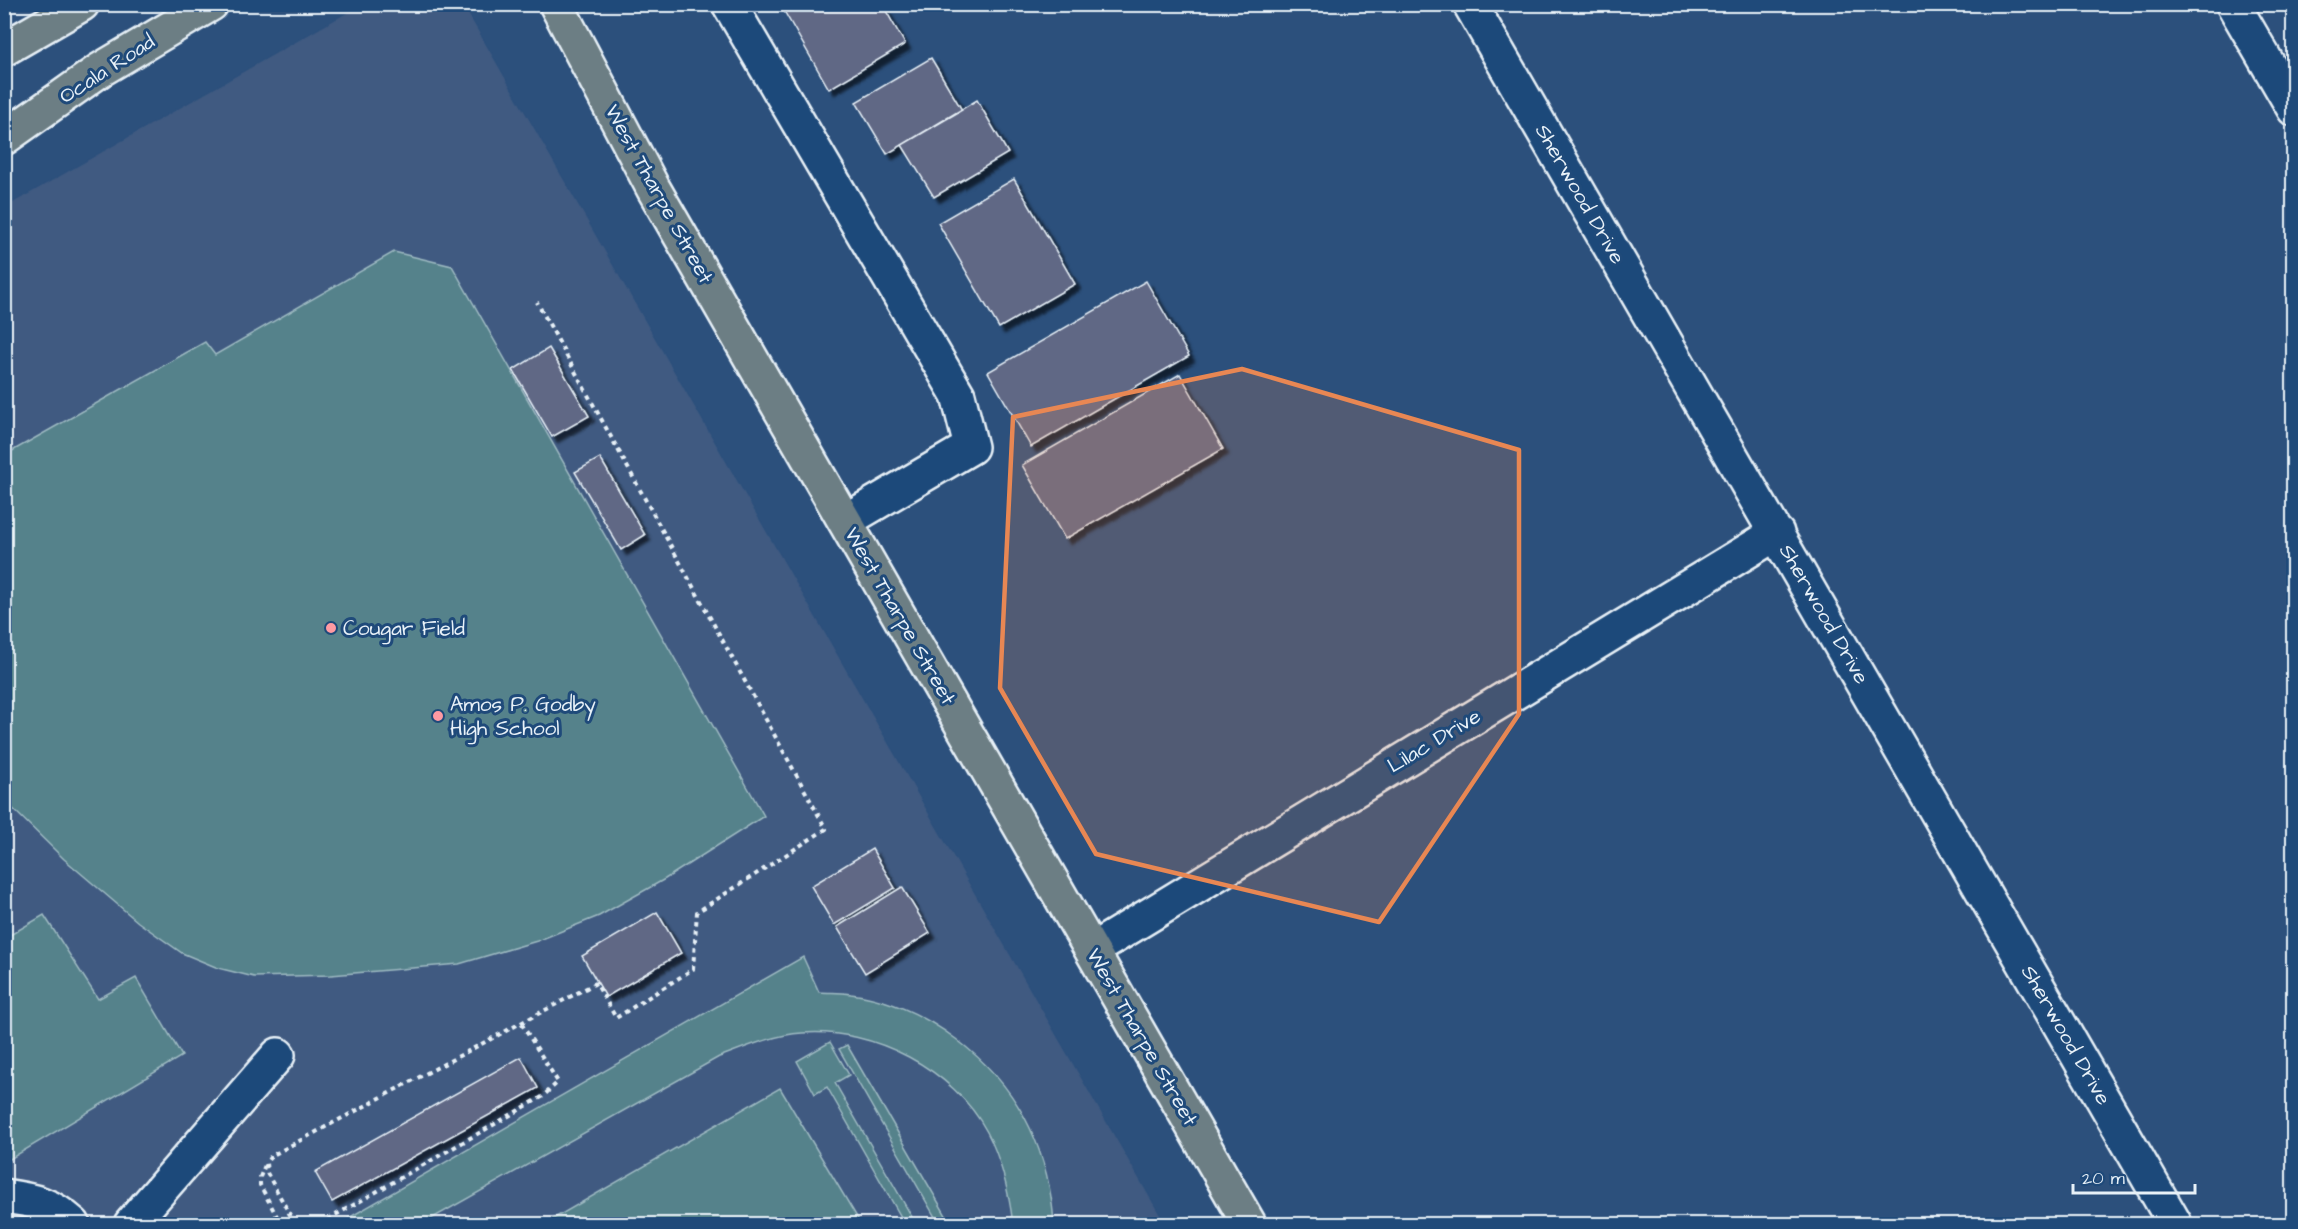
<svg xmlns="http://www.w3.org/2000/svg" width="2298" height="1229" viewBox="0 0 2298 1229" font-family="'Architects Daughter',sans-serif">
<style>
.built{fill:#3f5a81}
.green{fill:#55828b;stroke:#9ebac2;stroke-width:1.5}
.building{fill:#616885;stroke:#e8f1f8;stroke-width:1.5;filter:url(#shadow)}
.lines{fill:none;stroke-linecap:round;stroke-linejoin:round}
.minor-casing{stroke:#e8f1f8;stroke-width:38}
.major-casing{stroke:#e8f1f8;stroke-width:38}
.path{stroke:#e8f1f8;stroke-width:4;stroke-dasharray:4.5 4.5;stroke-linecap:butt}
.minor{stroke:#1f4a7a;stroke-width:33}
.major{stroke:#6c7e84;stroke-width:33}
.marked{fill:#e88753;fill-opacity:0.2;stroke:#e88753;stroke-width:4.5;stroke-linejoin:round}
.poi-dot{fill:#ff9aa2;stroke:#1f4a7a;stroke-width:2}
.labels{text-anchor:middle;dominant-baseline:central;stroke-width:6;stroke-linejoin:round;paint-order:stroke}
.street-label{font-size:21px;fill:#e8f1f8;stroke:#1f4a7a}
.poi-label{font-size:21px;fill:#e8f1f8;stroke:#1f4a7a;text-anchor:start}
</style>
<defs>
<filter id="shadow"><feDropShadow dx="5.5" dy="5.5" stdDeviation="1.5" flood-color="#0009"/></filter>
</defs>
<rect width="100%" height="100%" fill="#2c507c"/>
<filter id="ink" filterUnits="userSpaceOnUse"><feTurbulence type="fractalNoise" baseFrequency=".0167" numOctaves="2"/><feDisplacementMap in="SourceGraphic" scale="12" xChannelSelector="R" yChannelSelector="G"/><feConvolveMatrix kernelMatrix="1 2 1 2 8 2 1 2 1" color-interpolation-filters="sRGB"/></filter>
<g filter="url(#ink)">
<path class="built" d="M 361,5 L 463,5 L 1165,1224 L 5,1224 L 4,208 Z"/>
<path class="green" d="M 394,252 L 452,266 L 764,816 L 665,879 L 599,916 L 537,941 L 459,964 L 331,975 L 254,977 L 218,968 L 182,953 L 138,922 L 64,859 L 5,801 L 5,455 L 205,342 L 215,355 Z
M 44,915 L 98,999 L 136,978 L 182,1056 L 5,1162 L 5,938 Z
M 803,957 L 819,992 C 829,993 840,992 851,994 C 925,1004 998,1060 1030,1128 C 1044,1158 1052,1191 1054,1224 L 1013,1224 C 1009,1193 1002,1161 987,1132 C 954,1070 873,1027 802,1033 C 773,1035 746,1047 719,1057 L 422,1224 L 338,1224 Z
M 830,1042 L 849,1075 L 835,1083 L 916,1224 L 905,1224 L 827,1087 L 815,1094 L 797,1061 Z
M 847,1045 L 951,1224 L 939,1224 L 839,1049 Z
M 780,1088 L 861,1224 L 544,1224 Z"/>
<path class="building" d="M 780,4 L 882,4 L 905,44 L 829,89 Z
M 931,58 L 962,110 L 887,154 L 856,102 Z
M 977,100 L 1008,153 L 934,197 L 902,145 Z
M 1014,179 L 1075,284 L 999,328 L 938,223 Z
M 1146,281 L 1189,356 L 1031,447 L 988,372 Z
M 549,348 L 589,416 L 552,437 L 513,370 Z
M 1180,374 L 1223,449 L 1065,539 L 1022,465 Z
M 600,458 L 645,535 L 621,550 L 575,472 Z
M 872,849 L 895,888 L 834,925 L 811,886 Z
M 902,887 L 930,933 L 865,973 L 837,927 Z
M 657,912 L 681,953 L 606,997 L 582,956 Z
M 521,1057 L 538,1088 L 332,1202 L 315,1172 Z"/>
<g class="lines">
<g class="minor-casing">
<path id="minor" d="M 729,4 L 958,395 L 971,447 L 845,521
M 1470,4 L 2175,1224
M 2233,4 L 2294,109
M 1092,950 L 1777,533
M 4,1196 C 33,1200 51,1204 73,1224
M 131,1224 L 278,1055"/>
</g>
<g class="major-casing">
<path id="major" d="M 556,4 L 653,188 L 1249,1224
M 4,49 L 82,4
M 4,138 L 100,70 L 211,4"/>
</g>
<path class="path" d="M 265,1165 L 260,1177 L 260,1185 L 281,1224
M 295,1224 L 267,1173 L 266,1163 L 271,1156 L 596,983 L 616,1018 L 693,969 L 697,912 L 826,829 L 537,302
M 320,1224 L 542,1097 L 558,1082 L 521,1023"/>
<use href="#minor" class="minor"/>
<use href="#major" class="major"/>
</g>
</g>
<path class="marked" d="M 1242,369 L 1519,450 L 1519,714 L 1379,922 L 1096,854 L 1000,688 L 1013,417 Z"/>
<g class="poi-dot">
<circle cx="331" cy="628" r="6"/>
<circle cx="438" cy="716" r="6"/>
</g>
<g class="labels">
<g class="street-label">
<text transform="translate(107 69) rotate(-33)">Ocala Road</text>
<text transform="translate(659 194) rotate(61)">West Tharpe Street</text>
<text transform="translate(1580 194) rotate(60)">Sherwood Drive</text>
<text transform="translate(1824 614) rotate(60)">Sherwood Drive</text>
<text transform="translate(900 616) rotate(60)">West Tharpe Street</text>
<text transform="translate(1434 741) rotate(-31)">Lilac Drive</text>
<text transform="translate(2066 1035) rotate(60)">Sherwood Drive</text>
<text transform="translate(1142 1037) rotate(60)">West Tharpe Street</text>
</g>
<g class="poi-label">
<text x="343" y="628">Cougar Field</text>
<text x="450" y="704">Amos P. Godby<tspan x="450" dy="24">High School</tspan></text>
</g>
</g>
<rect width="2298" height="1229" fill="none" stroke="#1f4a7a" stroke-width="24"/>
<rect x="12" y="12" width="2274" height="1205" fill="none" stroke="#e8f1f8" stroke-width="2" filter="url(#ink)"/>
<path d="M2073 1184v9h122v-9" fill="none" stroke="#e8f1f8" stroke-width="3"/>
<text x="2082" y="1184" font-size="18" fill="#e8f1f8" stroke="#1f4a7a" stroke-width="4.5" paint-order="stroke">20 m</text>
</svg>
